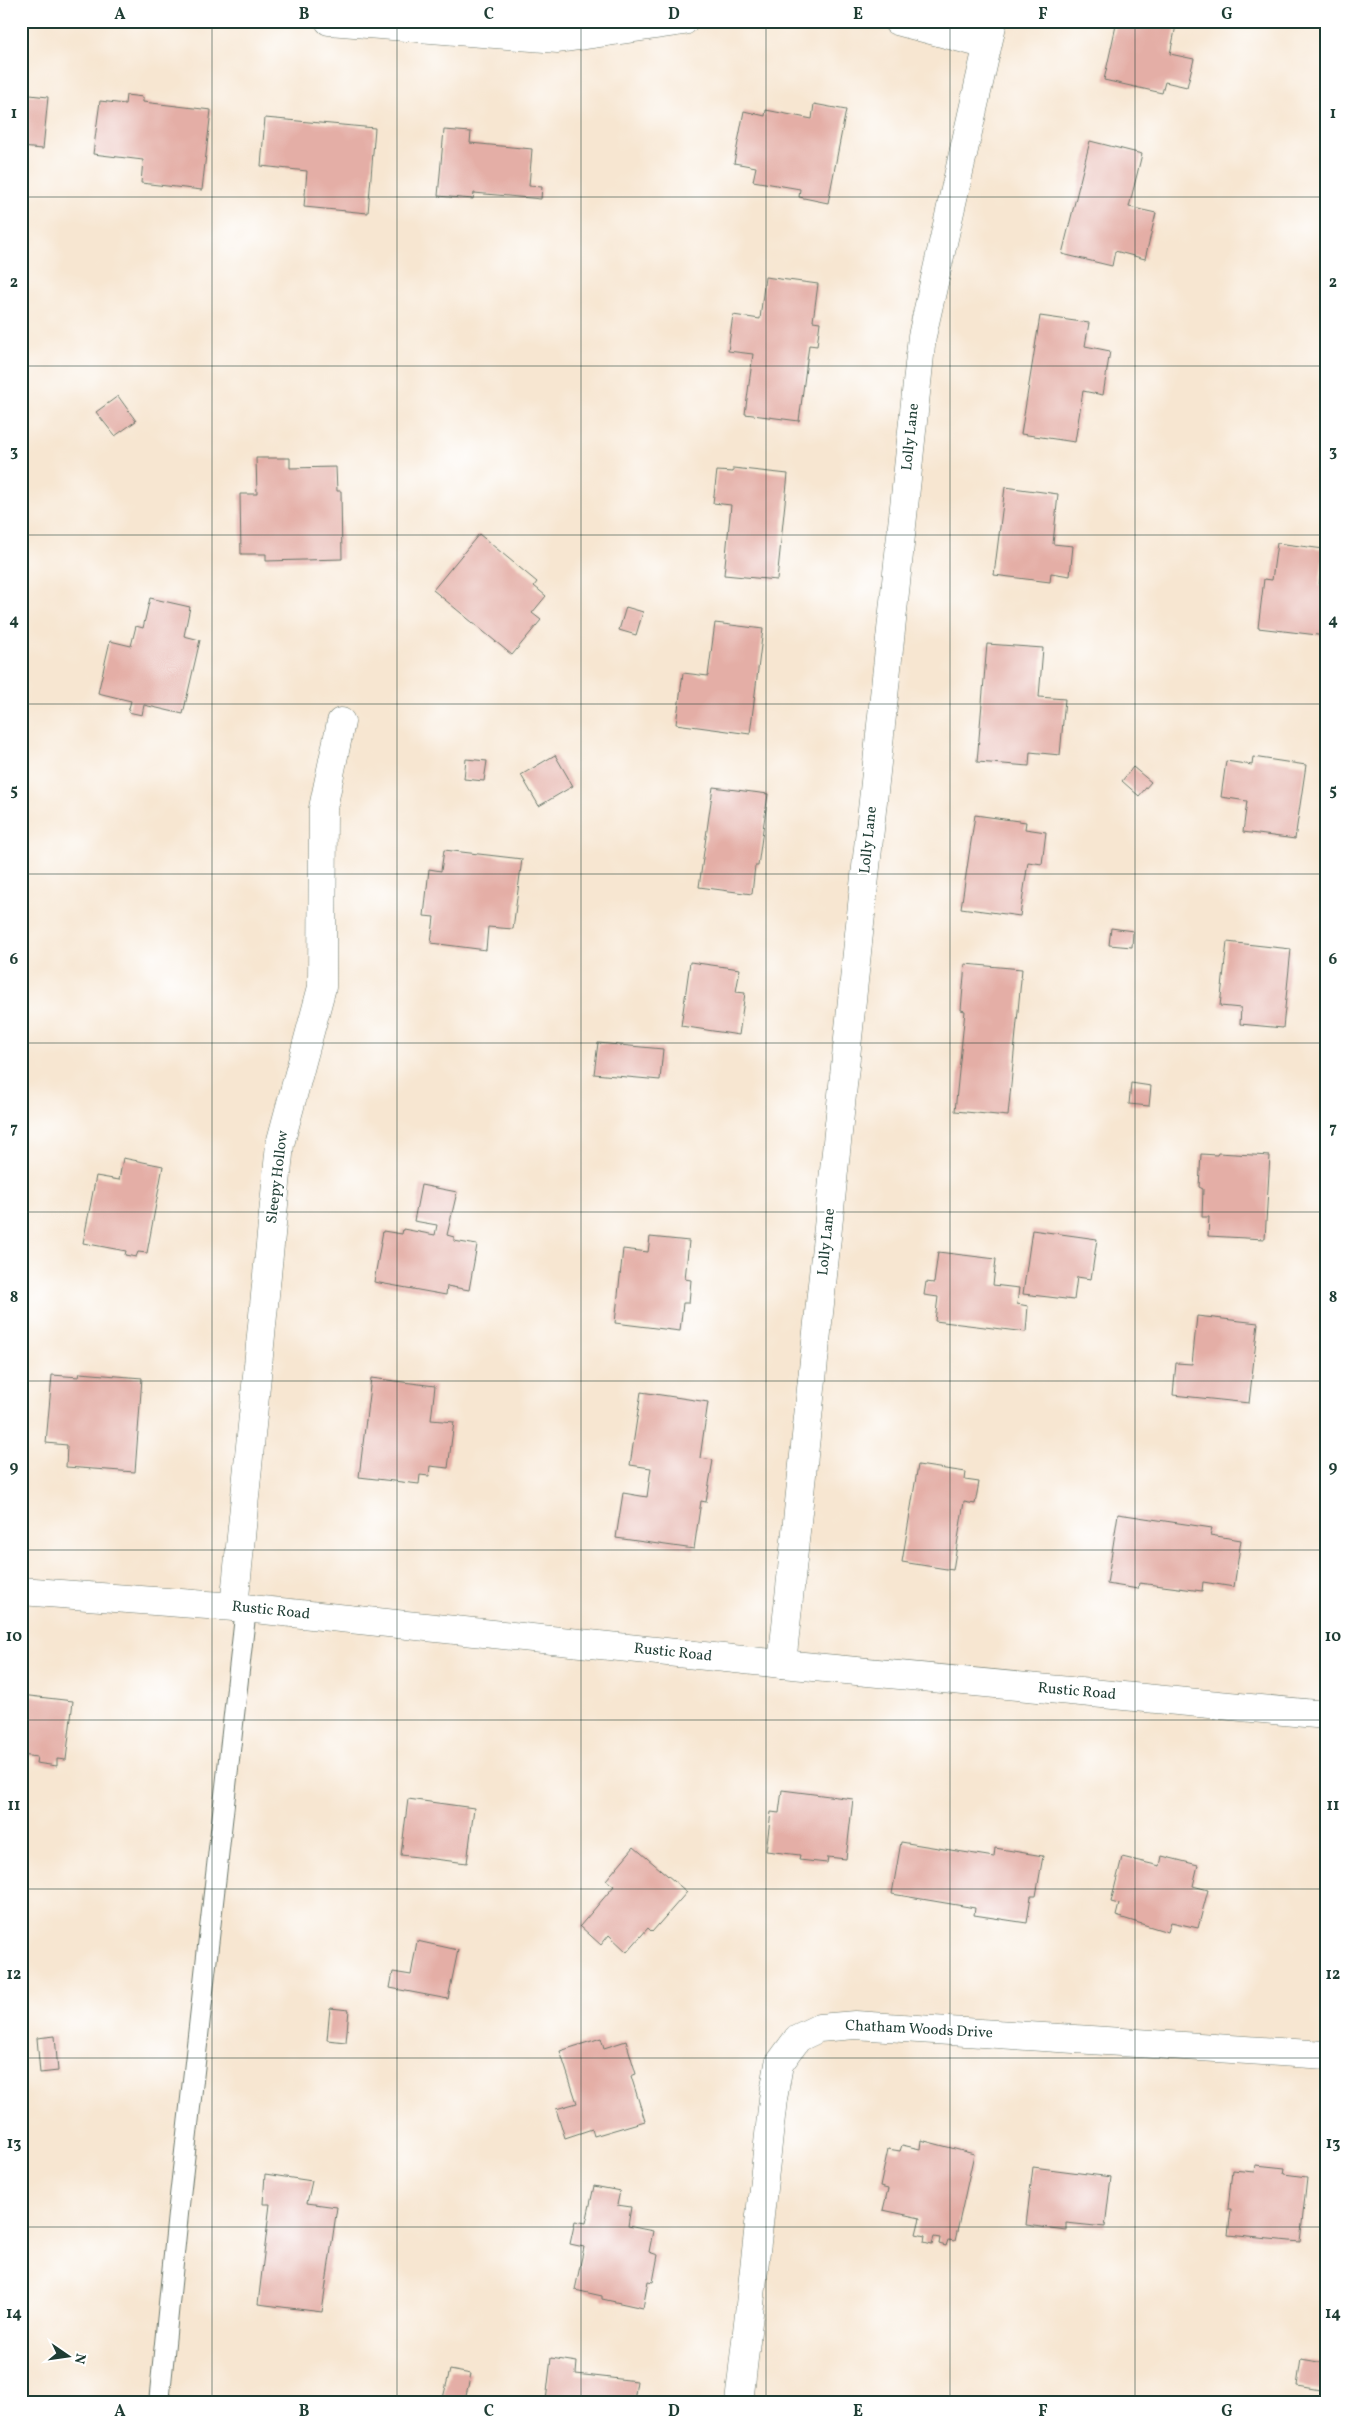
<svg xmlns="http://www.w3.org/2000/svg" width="1347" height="2424" viewBox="0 0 1347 2424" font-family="Vollkorn,serif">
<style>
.building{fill:#e4aea6}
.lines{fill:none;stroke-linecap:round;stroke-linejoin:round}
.service-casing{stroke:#6b786b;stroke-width:22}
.minor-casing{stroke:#6b786b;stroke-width:29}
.tertiary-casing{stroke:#6b786b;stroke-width:29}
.service{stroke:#fff;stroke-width:20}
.minor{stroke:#fff;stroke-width:28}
.tertiary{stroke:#fff;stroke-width:28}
.grid{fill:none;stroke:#1f3d34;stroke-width:1;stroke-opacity:0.55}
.labels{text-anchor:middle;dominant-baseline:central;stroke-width:4.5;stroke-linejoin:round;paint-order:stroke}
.street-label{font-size:15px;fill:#1f3d34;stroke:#fff}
.neatline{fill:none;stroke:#1f3d34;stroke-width:2}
.grid-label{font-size:16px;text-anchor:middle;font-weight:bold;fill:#1f3d34}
</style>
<rect width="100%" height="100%" fill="#fff"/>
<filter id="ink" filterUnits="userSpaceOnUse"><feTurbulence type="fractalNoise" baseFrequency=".02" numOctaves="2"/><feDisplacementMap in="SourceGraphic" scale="10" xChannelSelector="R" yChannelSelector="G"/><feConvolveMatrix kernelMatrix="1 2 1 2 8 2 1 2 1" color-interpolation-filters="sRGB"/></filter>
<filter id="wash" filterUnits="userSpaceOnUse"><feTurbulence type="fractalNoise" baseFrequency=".0096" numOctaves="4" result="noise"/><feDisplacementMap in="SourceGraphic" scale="20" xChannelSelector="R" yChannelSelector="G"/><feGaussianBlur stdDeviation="1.12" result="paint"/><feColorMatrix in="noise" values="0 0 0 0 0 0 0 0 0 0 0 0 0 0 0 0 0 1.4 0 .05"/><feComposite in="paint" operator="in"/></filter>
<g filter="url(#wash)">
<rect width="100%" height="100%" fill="#f7e6d1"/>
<g id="blocks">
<path class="building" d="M 1117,21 L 1177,21 L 1170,54 L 1194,59 L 1187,87 L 1165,82 L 1162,93 L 1104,80 Z
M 21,94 L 48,97 L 43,149 L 21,147 Z
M 126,95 L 143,97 L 143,102 L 211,110 L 202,190 L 141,183 L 143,160 L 93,154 L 100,101 L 125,104 Z
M 814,104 L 846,110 L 828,203 L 799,197 L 800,189 L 753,181 L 756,167 L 734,163 L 744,111 L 765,116 L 766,110 L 812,119 Z
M 265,118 L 375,128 L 368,213 L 304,207 L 307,171 L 261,166 Z
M 444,130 L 471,132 L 470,143 L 532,149 L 529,186 L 542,187 L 541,199 L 474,193 L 473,199 L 438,196 Z
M 1090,141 L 1142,154 L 1129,207 L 1156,213 L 1145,259 L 1115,251 L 1112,266 L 1062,254 Z
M 765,277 L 818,284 L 813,321 L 820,322 L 817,346 L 809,345 L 799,421 L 745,414 L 753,354 L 728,351 L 733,315 L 760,319 Z
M 1040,316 L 1089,323 L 1085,346 L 1110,351 L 1103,395 L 1083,391 L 1075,442 L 1021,434 Z
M 118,396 L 136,421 L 115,436 L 96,412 Z
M 256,458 L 290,458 L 290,468 L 336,467 L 337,491 L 341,491 L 342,559 L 266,561 L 266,554 L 241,554 L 240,494 L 257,494 Z
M 733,468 L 788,474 L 777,580 L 724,575 L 731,505 L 713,503 L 717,471 L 733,472 Z
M 1005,487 L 1058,494 L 1053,544 L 1073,546 L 1070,576 L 1051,573 L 1050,582 L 994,575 Z
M 479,534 L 537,582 L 534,586 L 546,596 L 532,613 L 541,620 L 512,655 L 433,590 Z
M 1277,543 L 1324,549 L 1319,586 L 1326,586 L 1326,636 L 1258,628 L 1264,579 L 1272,580 Z
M 150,598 L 190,607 L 184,636 L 200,640 L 183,714 L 144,705 L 142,715 L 128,712 L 131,701 L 98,693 L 110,641 L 131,646 L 136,626 L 143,628 Z
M 626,607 L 643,612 L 636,635 L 619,630 Z
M 715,623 L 763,629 L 750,734 L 676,724 L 683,673 L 708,676 Z
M 987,644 L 1043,648 L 1039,697 L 1065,699 L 1060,755 L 1030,752 L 1029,766 L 977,762 Z
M 555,755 L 573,786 L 539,806 L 521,775 Z
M 1253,757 L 1306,765 L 1295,839 L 1243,832 L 1247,801 L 1221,797 L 1226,761 L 1252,765 Z
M 466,759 L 487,761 L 484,781 L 464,779 Z
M 1133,767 L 1151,782 L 1139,796 L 1122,781 Z
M 713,787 L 768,794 L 758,866 L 755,866 L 752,894 L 699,887 Z
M 975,815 L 1026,822 L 1025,829 L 1046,832 L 1042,864 L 1028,862 L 1020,916 L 961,908 Z
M 444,850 L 522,859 L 513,929 L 488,927 L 486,950 L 431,943 L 434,917 L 424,916 L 429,869 L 441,871 Z
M 1111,928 L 1133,931 L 1132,947 L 1109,945 Z
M 1227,942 L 1291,949 L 1283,1028 L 1240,1024 L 1241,1008 L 1220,1006 Z
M 690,962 L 740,969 L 736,992 L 745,993 L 739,1035 L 681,1026 Z
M 965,964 L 1022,969 L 1008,1116 L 955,1111 L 965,1011 L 961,1010 Z
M 598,1043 L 663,1049 L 660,1080 L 594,1074 Z
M 1131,1083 L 1151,1086 L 1149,1106 L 1129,1104 Z
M 1218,1153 L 1270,1156 L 1265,1239 L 1208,1236 L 1209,1217 L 1202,1217 L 1203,1189 L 1199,1187 L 1201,1154 L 1217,1155 Z
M 123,1158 L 163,1166 L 147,1253 L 138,1252 L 136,1257 L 125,1255 L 126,1251 L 83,1243 L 96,1176 L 119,1180 Z
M 421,1185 L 457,1192 L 447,1235 L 454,1237 L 454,1241 L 477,1245 L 469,1290 L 447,1286 L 446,1295 L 374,1282 L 383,1231 L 402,1234 L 403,1229 L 435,1235 L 437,1225 L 414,1221 Z
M 1032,1230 L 1097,1239 L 1091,1279 L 1077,1277 L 1074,1300 L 1023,1294 Z
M 650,1237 L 689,1241 L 685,1279 L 691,1280 L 689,1303 L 683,1303 L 680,1331 L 615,1323 L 623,1249 L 648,1252 Z
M 938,1252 L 996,1259 L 993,1285 L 1019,1288 L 1017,1304 L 1028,1306 L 1026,1332 L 935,1321 L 938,1297 L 924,1295 L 926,1282 L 934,1283 Z
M 1197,1316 L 1258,1323 L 1249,1403 L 1173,1395 L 1176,1363 L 1192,1364 Z
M 80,1373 L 142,1378 L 135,1472 L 66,1467 L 67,1445 L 46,1443 L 52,1375 L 79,1377 Z
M 371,1378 L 435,1386 L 431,1420 L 454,1422 L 448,1468 L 430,1466 L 429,1476 L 420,1475 L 419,1484 L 359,1477 Z
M 641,1392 L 708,1402 L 700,1458 L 713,1460 L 706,1502 L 701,1501 L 694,1549 L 616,1538 L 623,1493 L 647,1497 L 651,1468 L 630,1465 Z
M 918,1465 L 966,1472 L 965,1480 L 979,1482 L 975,1504 L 964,1502 L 953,1570 L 902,1562 Z
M 1118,1514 L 1212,1528 L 1210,1535 L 1241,1540 L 1234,1587 L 1203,1582 L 1202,1591 L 1139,1583 L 1138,1589 L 1107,1584 Z
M 21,1695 L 73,1701 L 66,1760 L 57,1759 L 57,1766 L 36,1763 L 37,1757 L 21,1755 Z
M 782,1790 L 853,1799 L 846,1859 L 828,1857 L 827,1863 L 799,1860 L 800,1855 L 766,1851 L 771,1812 L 779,1813 Z
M 408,1799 L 474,1808 L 467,1863 L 401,1855 Z
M 901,1842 L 994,1857 L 995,1848 L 1043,1856 L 1036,1896 L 1031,1896 L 1027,1923 L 974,1915 L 975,1908 L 892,1894 Z
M 634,1847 L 687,1892 L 652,1932 L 648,1928 L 627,1952 L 609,1935 L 601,1945 L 580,1926 L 614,1886 L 606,1880 Z
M 1162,1856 L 1198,1865 L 1193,1886 L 1208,1890 L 1198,1928 L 1171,1922 L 1168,1932 L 1116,1916 L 1119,1904 L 1111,1902 L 1122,1857 L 1160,1866 Z
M 417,1941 L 458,1950 L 448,1999 L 390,1988 L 393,1972 L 411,1975 Z
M 330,2008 L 349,2010 L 346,2042 L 327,2040 Z
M 55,2036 L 58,2071 L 40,2073 L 37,2038 Z
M 601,2038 L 604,2048 L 626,2041 L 636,2074 L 631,2076 L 645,2121 L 594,2136 L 592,2129 L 565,2138 L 556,2109 L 577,2103 L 560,2051 Z
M 921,2140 L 974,2154 L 955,2241 L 948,2240 L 946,2246 L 939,2244 L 940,2238 L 934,2237 L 932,2244 L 924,2242 L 925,2236 L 916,2234 L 920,2218 L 883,2210 L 888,2189 L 880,2187 L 888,2149 L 900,2151 L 902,2145 L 920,2149 Z
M 1256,2165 L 1285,2168 L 1284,2174 L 1307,2177 L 1300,2242 L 1228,2235 L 1231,2209 L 1228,2209 L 1232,2170 L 1255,2172 Z
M 1033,2167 L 1111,2177 L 1105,2227 L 1066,2223 L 1066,2230 L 1026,2225 Z
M 265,2174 L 312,2181 L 307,2203 L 337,2207 L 322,2312 L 258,2304 L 270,2204 L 263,2204 Z
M 594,2186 L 620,2191 L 617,2205 L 631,2207 L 628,2226 L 653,2231 L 649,2252 L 658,2255 L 653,2282 L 648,2281 L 643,2308 L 602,2299 L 602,2296 L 575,2290 L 584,2247 L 570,2244 L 575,2221 L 586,2223 Z
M 551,2358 L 577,2362 L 576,2374 L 637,2381 L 634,2401 L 639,2403 L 561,2403 L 546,2401 Z
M 1301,2359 L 1325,2363 L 1320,2390 L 1297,2386 Z
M 450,2370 L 471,2374 L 464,2403 L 443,2398 Z"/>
</g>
</g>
<g filter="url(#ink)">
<use href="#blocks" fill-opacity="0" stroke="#6b786b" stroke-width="1"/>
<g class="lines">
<g class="service-casing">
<path id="service" d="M 159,2403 L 178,2214 L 246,1608"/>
</g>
<g class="minor-casing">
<path id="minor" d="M 329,21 L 558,39 L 684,21
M 897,21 L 987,45
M 234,1607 L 280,1144 L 322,987 L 323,808 L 341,722
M 782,1664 L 922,336 L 993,21
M 739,2403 L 773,2099 L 779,2064 L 798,2038 L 819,2028 L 855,2025 L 1326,2055"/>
</g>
<g class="tertiary-casing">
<path id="tertiary" d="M 21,1591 L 234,1607 L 782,1664 L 1326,1715"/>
</g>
<use href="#service" class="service"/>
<use href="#minor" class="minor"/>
<use href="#tertiary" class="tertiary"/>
</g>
</g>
<path class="grid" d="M 212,21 L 212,2403M 397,21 L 397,2403M 581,21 L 581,2403M 766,21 L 766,2403M 950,21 L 950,2403M 1135,21 L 1135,2403M 21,197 L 1326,197M 21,366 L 1326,366M 21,535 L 1326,535M 21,704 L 1326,704M 21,874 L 1326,874M 21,1043 L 1326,1043M 21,1212 L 1326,1212M 21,1381 L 1326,1381M 21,1550 L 1326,1550M 21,1720 L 1326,1720M 21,1889 L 1326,1889M 21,2058 L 1326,2058M 21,2227 L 1326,2227"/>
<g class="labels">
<g class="street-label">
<text transform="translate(911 437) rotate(-84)">Lolly Lane</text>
<text transform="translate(869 840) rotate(-84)">Lolly Lane</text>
<text transform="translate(278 1177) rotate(-83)">Sleepy Hollow</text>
<text transform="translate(827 1242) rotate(-84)">Lolly Lane</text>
<text transform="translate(271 1611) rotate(6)">Rustic Road</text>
<text transform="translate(673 1653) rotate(6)">Rustic Road</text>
<text transform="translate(1077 1692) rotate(5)">Rustic Road</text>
<text transform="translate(919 2030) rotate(3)">Chatham Woods Drive</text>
</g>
</g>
<rect width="1347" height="2424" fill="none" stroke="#fff" stroke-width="55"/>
<g transform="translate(68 2356) rotate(103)" stroke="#ffffff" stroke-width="4" paint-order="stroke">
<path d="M0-4L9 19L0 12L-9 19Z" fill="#1f3d34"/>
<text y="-8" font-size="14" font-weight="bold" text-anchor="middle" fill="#1f3d34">N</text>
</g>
<rect x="28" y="28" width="1292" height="2368" class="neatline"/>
<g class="grid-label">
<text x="120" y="19">A</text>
<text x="304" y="19">B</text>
<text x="489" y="19">C</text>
<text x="674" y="19">D</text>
<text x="858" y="19">E</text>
<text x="1043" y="19">F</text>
<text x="1227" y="19">G</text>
<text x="14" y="118">1</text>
<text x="1333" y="118">1</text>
<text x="14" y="287">2</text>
<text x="1333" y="287">2</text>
<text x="14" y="456">3</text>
<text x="1333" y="456">3</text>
<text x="14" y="625">4</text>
<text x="1333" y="625">4</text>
<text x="14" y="795">5</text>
<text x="1333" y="795">5</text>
<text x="14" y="964">6</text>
<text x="1333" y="964">6</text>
<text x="14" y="1133">7</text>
<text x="1333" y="1133">7</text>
<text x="14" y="1302">8</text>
<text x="1333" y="1302">8</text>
<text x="14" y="1472">9</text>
<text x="1333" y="1472">9</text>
<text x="14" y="1641">10</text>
<text x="1333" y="1641">10</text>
<text x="14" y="1810">11</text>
<text x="1333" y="1810">11</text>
<text x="14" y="1979">12</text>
<text x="1333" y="1979">12</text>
<text x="14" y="2148">13</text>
<text x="1333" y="2148">13</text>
<text x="14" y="2318">14</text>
<text x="1333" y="2318">14</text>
<text x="120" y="2416">A</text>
<text x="304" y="2416">B</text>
<text x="489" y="2416">C</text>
<text x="674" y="2416">D</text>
<text x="858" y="2416">E</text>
<text x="1043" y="2416">F</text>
<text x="1227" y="2416">G</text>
</g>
</svg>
